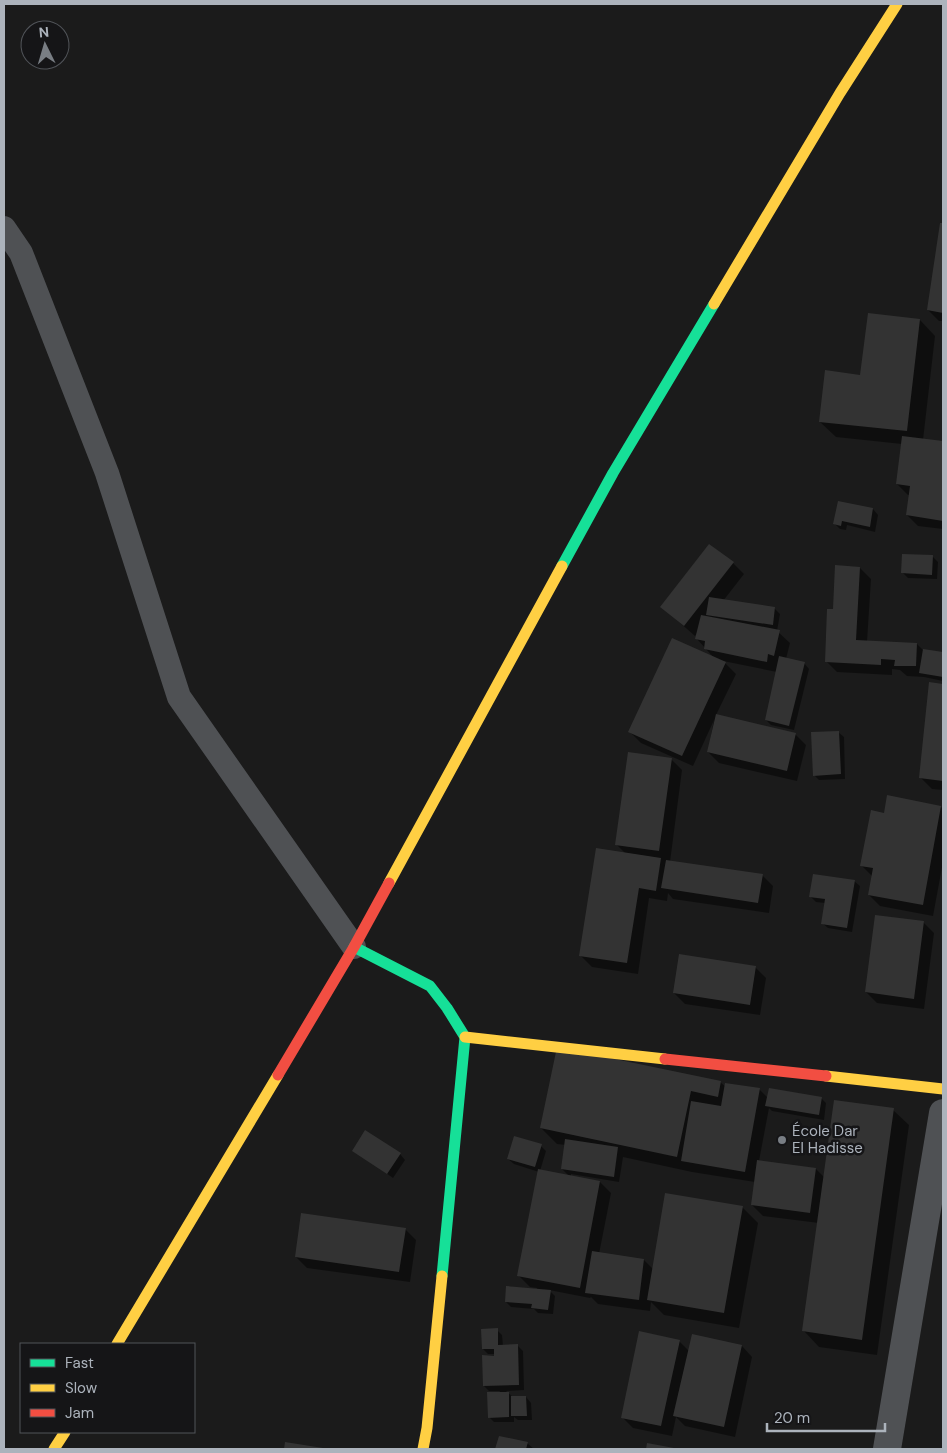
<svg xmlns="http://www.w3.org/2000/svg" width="947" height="1453" viewBox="0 0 947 1453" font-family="'DM Sans',sans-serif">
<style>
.shadow{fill:#0007}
.building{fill:#333}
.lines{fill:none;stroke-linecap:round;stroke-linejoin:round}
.lane{stroke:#4f5154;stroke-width:24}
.street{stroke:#4f5154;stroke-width:28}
.fast{stroke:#16e098;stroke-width:11}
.slow{stroke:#ffcf43;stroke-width:11}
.jam{stroke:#f24e42;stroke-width:11}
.poi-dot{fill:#797e84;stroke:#151517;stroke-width:2}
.labels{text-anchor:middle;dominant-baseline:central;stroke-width:5;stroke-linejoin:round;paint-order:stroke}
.poi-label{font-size:15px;fill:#acb3bc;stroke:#151517;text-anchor:start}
</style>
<rect width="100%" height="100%" fill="#1b1b1b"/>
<path class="shadow" d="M 941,224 L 943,225 L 943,321 L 939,321 L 928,310 Z
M 920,320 L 935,336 L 923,440 L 943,443 L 943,529 L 918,526 L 907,515 L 910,495 L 908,495 L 897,484 L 902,444 L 836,437 L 820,422 L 862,376 Z
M 839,502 L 873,509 L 878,515 L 875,532 L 847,525 L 846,530 L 840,529 L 834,523 Z
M 710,545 L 733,563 L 744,574 L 723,601 L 774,608 L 780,614 L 777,631 L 790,643 L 786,659 L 804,663 L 809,669 L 794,730 L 771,725 L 766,720 L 777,672 L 723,661 L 736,674 L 716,715 L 795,734 L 806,745 L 797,781 L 719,763 L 708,752 L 714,720 L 693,766 L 641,743 L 630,732 L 714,658 L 697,639 L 698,632 L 695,636 L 662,607 Z
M 933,557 L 938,562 L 937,579 L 908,578 L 903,573 Z
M 860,568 L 871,579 L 867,642 L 917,644 L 923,650 L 943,653 L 943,681 L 924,677 L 907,676 L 900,670 L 892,669 L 892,675 L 837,672 L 826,661 L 834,611 Z
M 930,684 L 943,685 L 943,790 L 932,789 L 921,778 Z
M 838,732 L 844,737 L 845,779 L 819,780 L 814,775 Z
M 671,759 L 682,770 L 670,862 L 762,875 L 773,886 L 769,913 L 673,899 L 668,893 L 667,901 L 649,898 L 638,974 L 592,967 L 581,956 L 626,854 L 617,845 Z
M 941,807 L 943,809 L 943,862 L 933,916 L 880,906 L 869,895 L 873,877 L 861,865 L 885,815 Z
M 854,881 L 860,886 L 852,932 L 828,928 L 822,923 L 825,903 L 816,902 L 811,897 Z
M 923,922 L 934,933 L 924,1009 L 877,1003 L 866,992 Z
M 755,967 L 766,978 L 760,1015 L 685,1004 L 674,993 Z
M 720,1082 L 726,1087 L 759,1089 L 768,1098 L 821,1098 L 826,1103 L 824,1120 L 772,1111 L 769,1108 L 759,1161 L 816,1169 L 825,1178 L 893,1110 L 909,1125 L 877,1355 L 819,1347 L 804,1331 L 819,1223 L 763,1216 L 752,1205 L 755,1182 L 692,1172 L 623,1157 L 619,1182 L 571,1174 L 571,1177 L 600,1182 L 611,1193 L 599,1254 L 644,1260 L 653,1269 L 742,1207 L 758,1223 L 739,1328 L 664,1315 L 651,1302 L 650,1311 L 598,1304 L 591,1297 L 590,1298 L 549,1290 L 555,1296 L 553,1314 L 538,1313 L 534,1309 L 511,1307 L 506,1302 L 537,1290 L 537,1288 L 530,1287 L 519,1276 L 539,1172 L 514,1164 L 508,1159 L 541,1146 L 546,1151 L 540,1171 L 570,1177 L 562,1169 L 566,1145 L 557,1144 L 541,1128 Z
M 354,1150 L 400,1154 L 405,1160 L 393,1178 Z
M 405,1229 L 416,1240 L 410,1282 L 307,1268 L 296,1257 Z
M 497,1330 L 502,1335 L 503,1346 L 518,1346 L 523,1351 L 524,1390 L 506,1391 L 513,1397 L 526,1397 L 531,1403 L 532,1420 L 518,1420 L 514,1417 L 514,1422 L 494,1422 L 489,1417 L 500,1391 L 489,1391 L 484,1386 L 495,1354 L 488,1354 L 483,1349 Z
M 679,1341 L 689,1351 L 742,1346 L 752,1357 L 735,1437 L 685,1426 L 676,1417 L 672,1436 L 633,1428 L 622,1417 Z
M 500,1437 L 527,1443 L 534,1449 L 497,1449 Z"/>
<path class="building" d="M 940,223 L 943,223 L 943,313 L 927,310 Z
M 868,313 L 920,319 L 907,431 L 819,422 L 825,370 L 860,375 Z
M 902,436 L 943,441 L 943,521 L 906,515 L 910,486 L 896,484 Z
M 838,501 L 873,508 L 870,527 L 842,521 L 841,526 L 833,524 Z
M 709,544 L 734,562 L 684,626 L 660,607 Z
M 902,554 L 933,555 L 932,575 L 901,573 Z
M 835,565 L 860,567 L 856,640 L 917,643 L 916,666 L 894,666 L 895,660 L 881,659 L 881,665 L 825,662 L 827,609 L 833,609 Z
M 709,597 L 775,607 L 773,625 L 706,615 Z
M 701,615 L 780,630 L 774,656 L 768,654 L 767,662 L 704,649 L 705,641 L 695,639 Z
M 672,638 L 726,662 L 682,756 L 628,732 Z
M 923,649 L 943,652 L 943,677 L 919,673 Z
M 779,656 L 805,662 L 789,726 L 765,720 Z
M 929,682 L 943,684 L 943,781 L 919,778 Z
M 716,714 L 796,733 L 787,771 L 707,752 Z
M 839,731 L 841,774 L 813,776 L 811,732 Z
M 628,752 L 672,758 L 659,851 L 615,845 Z
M 887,795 L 941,806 L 923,905 L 868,895 L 873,868 L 860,866 L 871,810 L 884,813 Z
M 596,848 L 661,858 L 656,891 L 639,888 L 627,963 L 579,956 Z
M 666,860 L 763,874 L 758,903 L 661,888 Z
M 813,874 L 855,880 L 847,928 L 821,924 L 825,899 L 809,897 Z
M 875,915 L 924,921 L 914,999 L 865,992 Z
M 679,954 L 756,966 L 750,1005 L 673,993 Z
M 557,1047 L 721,1081 L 718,1097 L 691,1091 L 677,1157 L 540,1128 Z
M 725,1083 L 760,1088 L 745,1172 L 681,1161 L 691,1101 L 721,1106 Z
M 769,1088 L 822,1097 L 819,1115 L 765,1106 Z
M 834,1100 L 894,1108 L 862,1340 L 802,1331 Z
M 365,1130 L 401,1153 L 387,1174 L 352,1151 Z
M 514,1136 L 542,1144 L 535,1167 L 507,1159 Z
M 565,1139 L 618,1147 L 614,1177 L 561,1169 Z
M 757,1160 L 816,1168 L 810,1213 L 751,1205 Z
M 538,1169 L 600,1181 L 580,1288 L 517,1276 Z
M 665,1193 L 743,1206 L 724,1313 L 647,1300 Z
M 301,1213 L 406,1228 L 399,1272 L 295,1257 Z
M 592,1251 L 644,1259 L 639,1300 L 585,1293 Z
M 506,1286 L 551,1290 L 548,1310 L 531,1308 L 532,1304 L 505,1302 Z
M 498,1328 L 498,1345 L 518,1344 L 519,1385 L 483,1386 L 482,1355 L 494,1356 L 494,1349 L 482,1349 L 481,1329 Z
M 639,1331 L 680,1340 L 661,1426 L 621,1418 Z
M 692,1334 L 742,1345 L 724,1427 L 673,1416 Z
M 487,1392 L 509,1392 L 509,1417 L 488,1418 Z
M 511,1396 L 526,1396 L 527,1416 L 511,1416 Z
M 499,1436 L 528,1442 L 526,1449 L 495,1449 Z
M 285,1442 L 323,1448 L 323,1449 L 284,1449 Z
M 647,1443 L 674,1448 L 674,1449 L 646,1449 Z"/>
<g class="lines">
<path class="lane" d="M 4,228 L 21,253 L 107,473 L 179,697 L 354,947"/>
<path class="street" d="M 887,1449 L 943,1113"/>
<path class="fast" d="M 562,566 L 613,473 L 714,304
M 354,947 L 430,986 L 447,1008 L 465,1037 L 442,1276"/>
<path class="slow" d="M 714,304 L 840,93 L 897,4
M 389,883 L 562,566
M 465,1037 L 665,1059
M 826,1076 L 943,1089
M 117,1344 L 278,1075
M 54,1449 L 65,1432
M 423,1449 L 427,1428 L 442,1276"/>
<path class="jam" d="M 665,1059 L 826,1076
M 278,1075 L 354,947 L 389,883"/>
</g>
<circle class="poi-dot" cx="782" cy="1140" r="5"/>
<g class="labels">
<g class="poi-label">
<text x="792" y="1131">École Dar<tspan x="792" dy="17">El Hadisse</tspan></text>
</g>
</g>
<rect width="947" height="1453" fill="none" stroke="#acb3bc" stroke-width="10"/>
<rect x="20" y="1343" width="175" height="90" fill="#151517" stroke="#515459"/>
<rect x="30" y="1359" width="25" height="8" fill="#16e098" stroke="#515459"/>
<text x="65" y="1368" font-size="15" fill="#acb3bc">Fast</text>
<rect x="30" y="1384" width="25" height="8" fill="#ffcf43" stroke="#515459"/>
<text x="65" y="1393" font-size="15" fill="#acb3bc">Slow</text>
<rect x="30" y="1409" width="25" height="8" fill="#f24e42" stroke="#515459"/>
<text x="65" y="1418" font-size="15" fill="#acb3bc">Jam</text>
<g transform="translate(45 45) rotate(355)"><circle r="24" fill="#151517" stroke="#515459"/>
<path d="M0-4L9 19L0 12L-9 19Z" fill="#797e84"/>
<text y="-8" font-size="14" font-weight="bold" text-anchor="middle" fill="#acb3bc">N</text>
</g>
<path d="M767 1423v8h118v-8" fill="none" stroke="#acb3bc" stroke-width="2.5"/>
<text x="774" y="1423" font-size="15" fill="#acb3bc" stroke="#151517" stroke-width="4" paint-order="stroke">20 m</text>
</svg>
